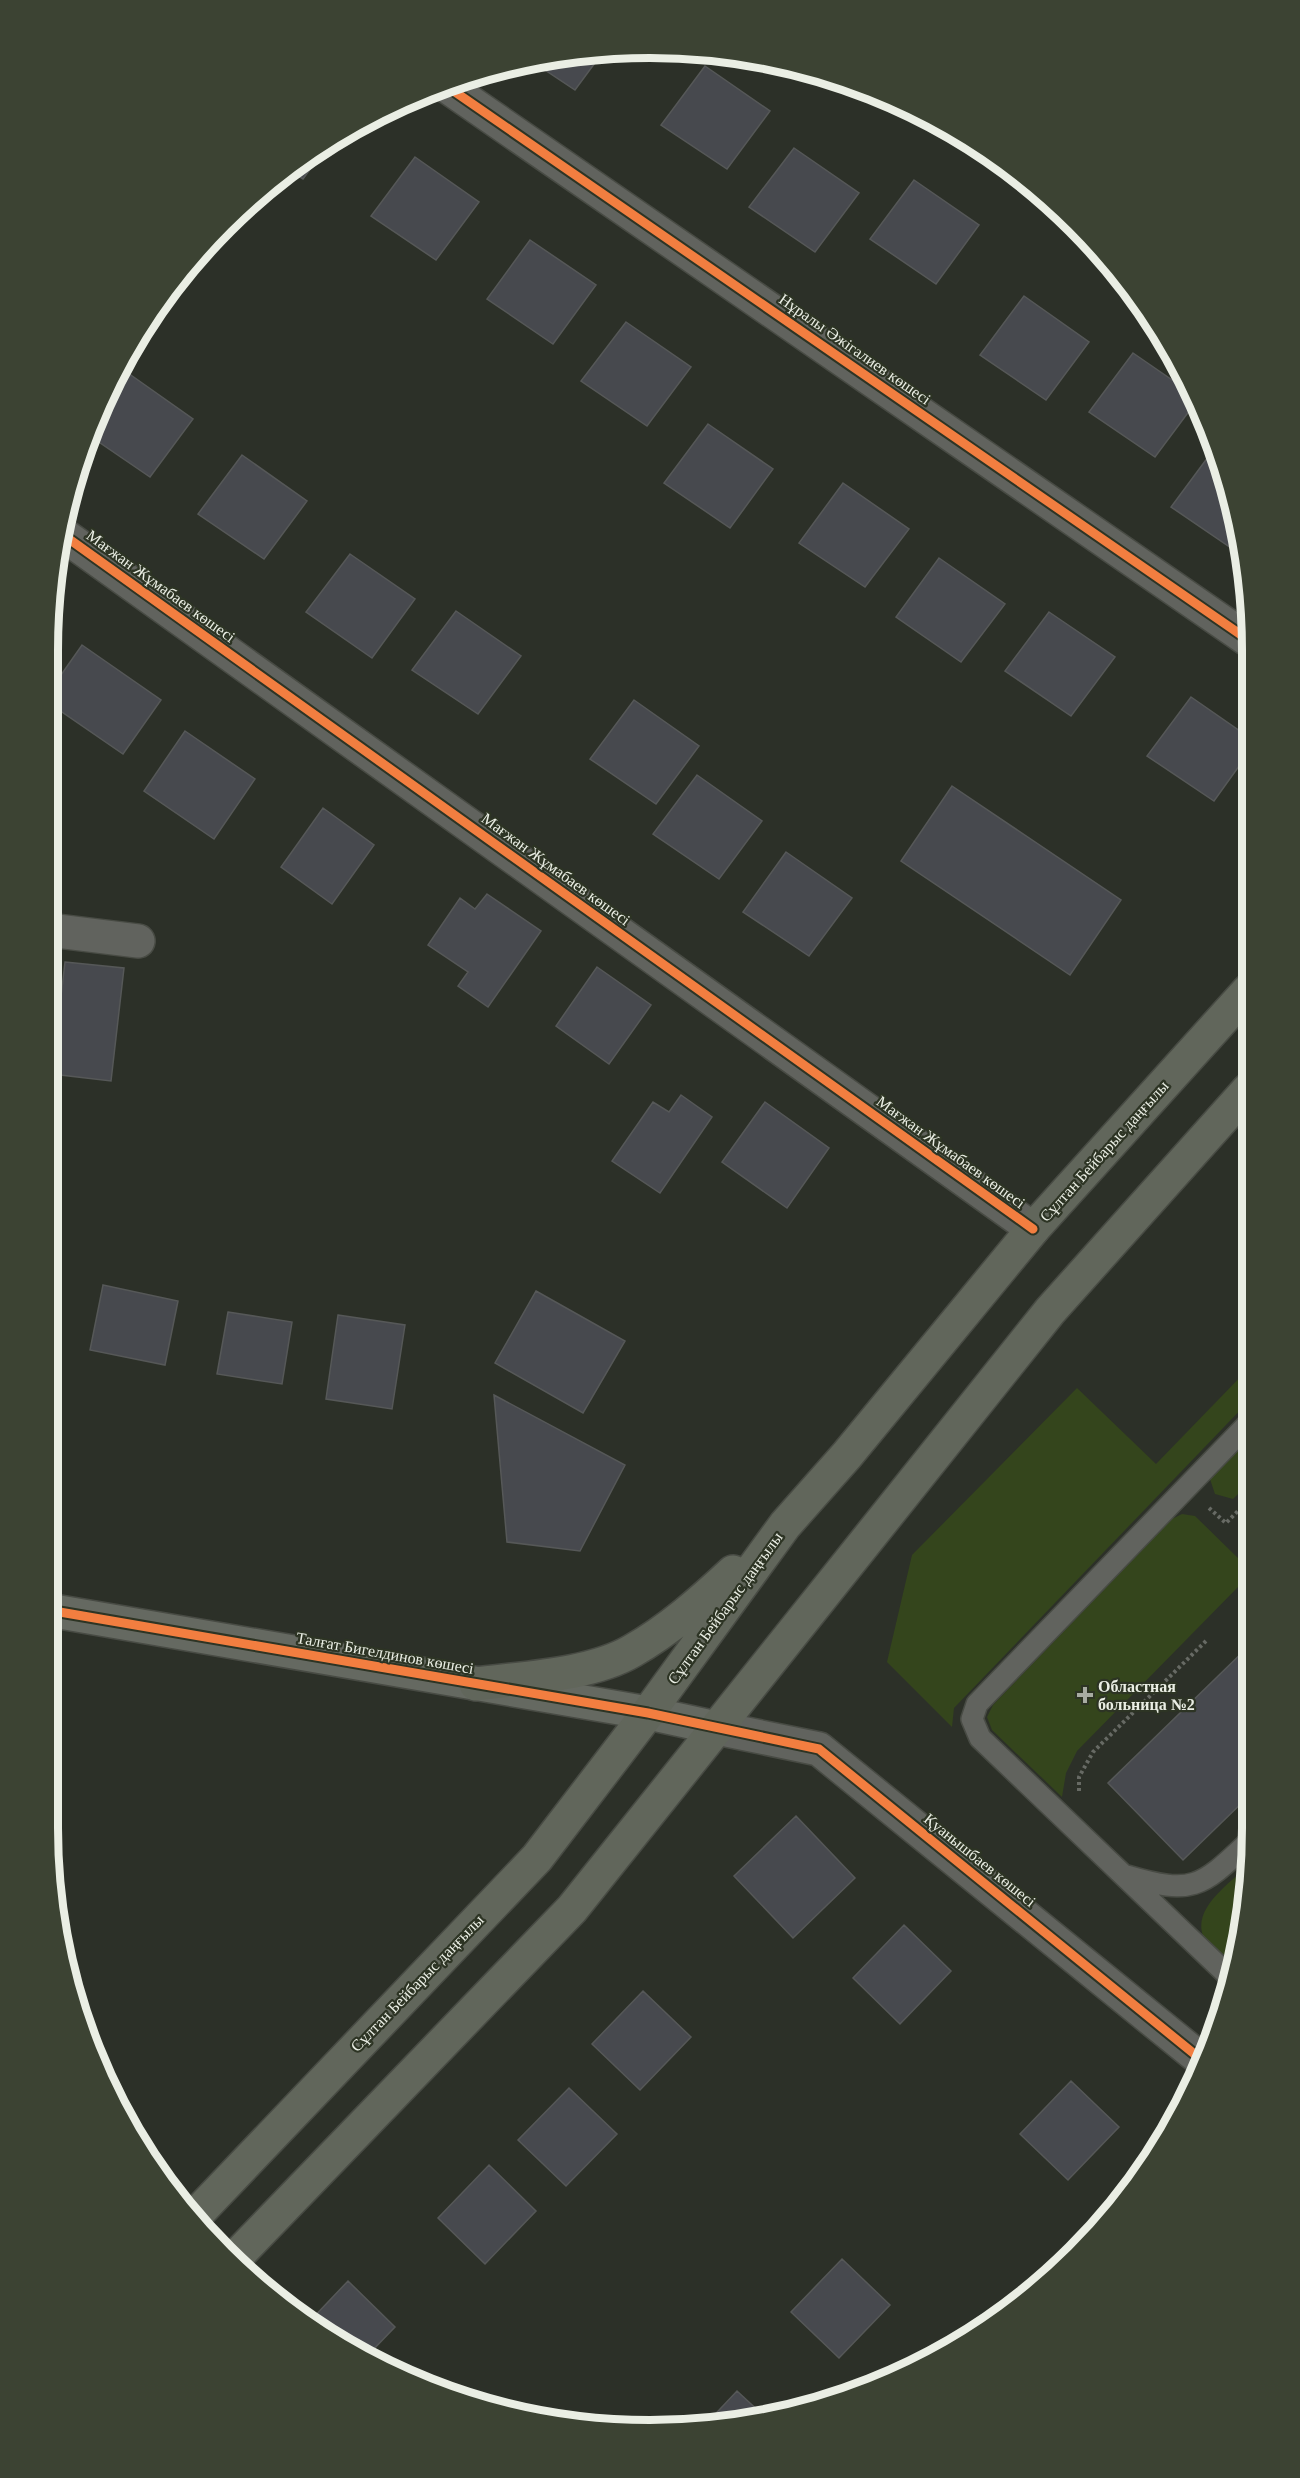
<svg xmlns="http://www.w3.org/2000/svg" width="1300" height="2478" viewBox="0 0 1300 2478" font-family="Georgia,serif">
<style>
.green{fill:#34451c}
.building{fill:#47494e;stroke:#565858;stroke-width:1.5}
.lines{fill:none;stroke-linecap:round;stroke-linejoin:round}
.lane-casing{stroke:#484b44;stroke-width:24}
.street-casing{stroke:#484b44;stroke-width:36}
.secondary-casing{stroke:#484b44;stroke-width:36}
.primary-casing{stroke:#484b44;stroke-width:36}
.path{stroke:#676a64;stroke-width:4;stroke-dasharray:3 3;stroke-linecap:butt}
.lane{stroke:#61635e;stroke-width:21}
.street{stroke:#61635e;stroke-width:33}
.secondary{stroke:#656961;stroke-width:33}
.primary{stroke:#61665b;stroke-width:33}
.cycleway-casing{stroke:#2d3424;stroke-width:13}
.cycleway{stroke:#f27e40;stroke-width:9}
.poi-dot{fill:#a8aca2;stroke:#2d3424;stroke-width:2}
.labels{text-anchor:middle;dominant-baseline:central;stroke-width:4.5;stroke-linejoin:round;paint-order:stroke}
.street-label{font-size:16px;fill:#eaeee4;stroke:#2d3424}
.poi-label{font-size:16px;font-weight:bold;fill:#eaeee4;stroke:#2d3424;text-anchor:start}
.rim{fill:none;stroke:#eaeee4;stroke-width:8}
</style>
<rect width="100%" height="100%" fill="#2c3028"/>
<path class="green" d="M 1249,1368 L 1249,1401 L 954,1708 L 952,1727 L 887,1662 L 912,1555 L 1077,1388 L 1156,1464 Z
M 1249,1439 L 1250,1482 L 1233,1499 L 1215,1494 L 1210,1479 Z
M 1182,1514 L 1195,1516 L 1239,1559 L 1242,1573 L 1239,1586 L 1077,1751 L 1066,1773 L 1062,1797 L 992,1730 L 987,1717 L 993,1705 L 1172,1519 Z
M 1251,1863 L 1251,1867 L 1234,1968 C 1226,1960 1209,1949 1204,1938 C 1190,1908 1233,1881 1251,1863 Z"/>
<path class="building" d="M 603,52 L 575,90 L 533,62 L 572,53 Z
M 705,66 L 770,111 L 727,169 L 661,125 Z
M 329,143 L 303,179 L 290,171 Z
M 794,148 L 859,193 L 815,252 L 749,207 Z
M 415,157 L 479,202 L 436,260 L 371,216 Z
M 914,180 L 979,225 L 936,284 L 870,239 Z
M 530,240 L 596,285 L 553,344 L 487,299 Z
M 1024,296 L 1089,342 L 1046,400 L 980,355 Z
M 626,322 L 691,367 L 647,426 L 581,381 Z
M 1133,353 L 1191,393 L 1196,402 L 1155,457 L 1089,412 Z
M 128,373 L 193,419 L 150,477 L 90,436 L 100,411 Z
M 708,424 L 773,469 L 730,528 L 664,483 Z
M 1214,449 L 1241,548 L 1237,552 L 1171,507 Z
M 242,455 L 307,501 L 264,559 L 198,514 Z
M 843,483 L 909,529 L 865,587 L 799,543 Z
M 350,554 L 415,599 L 372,658 L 306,612 Z
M 939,558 L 1005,604 L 961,662 L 896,617 Z
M 456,611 L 521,656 L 478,714 L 412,670 Z
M 1049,612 L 1115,657 L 1071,716 L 1005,671 Z
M 82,645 L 161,700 L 123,754 L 49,703 L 49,692 Z
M 1191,697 L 1247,736 L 1247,755 L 1214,801 L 1147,756 Z
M 634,700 L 699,746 L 656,804 L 590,759 Z
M 185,731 L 255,779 L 214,839 L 144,791 Z
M 697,775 L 762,821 L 719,879 L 653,834 Z
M 952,786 L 1121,900 L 1070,975 L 901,861 Z
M 323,808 L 374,845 L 332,904 L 281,867 Z
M 786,852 L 852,898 L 809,956 L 743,912 Z
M 487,894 L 541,931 L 488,1007 L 458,986 L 468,972 L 428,945 L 460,898 L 475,909 Z
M 65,962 L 124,968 L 111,1081 L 52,1074 Z
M 597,967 L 651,1005 L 609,1064 L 556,1026 Z
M 681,1095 L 712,1117 L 660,1193 L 612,1161 L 653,1102 L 669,1112 Z
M 765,1102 L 829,1148 L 787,1208 L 722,1162 Z
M 103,1285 L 178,1301 L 165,1365 L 90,1350 Z
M 536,1291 L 625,1341 L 583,1413 L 495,1363 Z
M 228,1312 L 292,1322 L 282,1384 L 217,1374 Z
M 338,1315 L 405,1325 L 392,1409 L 326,1399 Z
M 494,1395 L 625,1465 L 580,1551 L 507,1542 Z
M 1250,1645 L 1251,1794 L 1183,1860 L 1108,1783 Z
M 796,1816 L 855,1878 L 793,1938 L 734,1876 Z
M 904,1925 L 951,1971 L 900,2024 L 853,1978 Z
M 643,1991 L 691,2037 L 640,2090 L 592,2044 Z
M 1071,2081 L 1119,2127 L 1068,2180 L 1020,2134 Z
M 569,2088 L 617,2134 L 566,2186 L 518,2140 Z
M 489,2165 L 536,2211 L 485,2264 L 438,2218 Z
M 842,2259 L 890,2305 L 839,2358 L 791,2312 Z
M 348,2281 L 395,2327 L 367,2356 L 308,2323 Z
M 737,2391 L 764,2416 L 703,2427 Z"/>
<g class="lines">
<g class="lane-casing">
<path id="lane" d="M 1127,1876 C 1195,1896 1202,1886 1251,1840
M 1232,1979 L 980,1738 L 972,1719 L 977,1704 L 1249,1423"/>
</g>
<g class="street-casing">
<path id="street" d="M 445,85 L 1247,639
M 62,534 L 1033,1229
M 49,930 L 138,941
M 717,1728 L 819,1749 L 1203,2061"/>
</g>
<g class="secondary-casing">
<path id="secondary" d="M 48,1610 L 648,1713 L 717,1728"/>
</g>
<g class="primary-casing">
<path id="primary" d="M 476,1684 C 523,1678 591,1675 632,1651 C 669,1630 702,1601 733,1572
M 194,2217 L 537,1858 L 648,1713 L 785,1525 L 847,1455 L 1033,1229 L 1248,991
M 233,2260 L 572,1909 L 1050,1311 L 1248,1090"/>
</g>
<path class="path" d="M 1209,1508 L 1226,1523 L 1250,1499
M 1079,1791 L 1079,1777 L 1093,1752 L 1207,1640"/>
<use href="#lane" class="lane"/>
<use href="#street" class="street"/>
<use href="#secondary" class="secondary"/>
<use href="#primary" class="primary"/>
<g class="cycleway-casing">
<path id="cycleway" d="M 445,85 L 1247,639
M 62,534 L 1033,1229
M 48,1610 L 648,1713 L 819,1749 L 1203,2061"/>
</g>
<use href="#cycleway" class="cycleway"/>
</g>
<path class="poi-dot" d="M1082 1686h6v6h6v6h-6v6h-6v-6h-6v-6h6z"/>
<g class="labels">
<g class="street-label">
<text transform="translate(855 349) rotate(35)">Нұралы Әжiгалиев көшесi</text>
<text transform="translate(161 586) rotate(36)">Мағжан Жұмабаев көшесі</text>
<text transform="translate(556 869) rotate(36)">Мағжан Жұмабаев көшесі</text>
<text transform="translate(1104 1151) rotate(-48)">Сұлтан Бейбарыс даңғылы</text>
<text transform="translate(951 1152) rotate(36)">Мағжан Жұмабаев көшесі</text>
<text transform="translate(725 1608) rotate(-54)">Сұлтан Бейбарыс даңғылы</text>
<text transform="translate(385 1653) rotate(10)">Талғат Бигелдинов көшесі</text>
<text transform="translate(980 1860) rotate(39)">Қуанышбаев көшесі</text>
<text transform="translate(417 1983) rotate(-46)">Сұлтан Бейбарыс даңғылы</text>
</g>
<g class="poi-label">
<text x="1098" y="1686">Областная<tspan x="1098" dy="18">больница №2</tspan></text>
</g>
</g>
<path d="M0 0H1300V2478H0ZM650 58H650A592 592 0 0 1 1242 650V1828A592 592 0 0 1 650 2420H650A592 592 0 0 1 58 1828V650A592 592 0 0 1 650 58Z" fill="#3c4333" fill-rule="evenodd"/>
<path class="rim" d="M650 58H650A592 592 0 0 1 1242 650V1828A592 592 0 0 1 650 2420H650A592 592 0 0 1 58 1828V650A592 592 0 0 1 650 58Z"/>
</svg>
